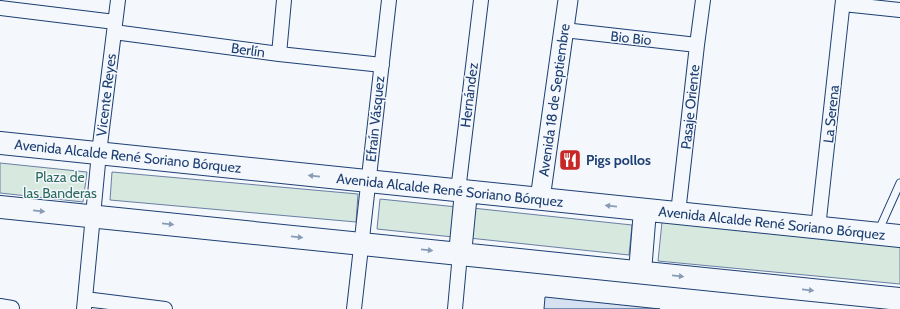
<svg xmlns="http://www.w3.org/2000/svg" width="900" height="309" viewBox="0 0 900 309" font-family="Cabin,sans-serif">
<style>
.green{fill:#d7e8df;stroke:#687fa3}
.building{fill:#d5e0f0;stroke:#1d3f73}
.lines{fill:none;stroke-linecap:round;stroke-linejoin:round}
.lane-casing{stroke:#1d3f73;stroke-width:9}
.street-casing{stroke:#1d3f73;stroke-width:16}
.secondary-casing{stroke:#1d3f73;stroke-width:21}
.primary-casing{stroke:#1d3f73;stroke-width:24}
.lane{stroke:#f4f7fb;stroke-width:7}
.street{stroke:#f4f7fb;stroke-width:14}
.secondary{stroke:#f4f7fb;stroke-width:19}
.primary{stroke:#f4f7fb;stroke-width:22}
.oneway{fill:#889bb7}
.labels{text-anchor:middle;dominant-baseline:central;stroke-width:3;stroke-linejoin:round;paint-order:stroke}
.street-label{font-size:14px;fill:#1d3f73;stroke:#f4f7fb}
.poi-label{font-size:14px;font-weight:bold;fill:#1d3f73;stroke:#f4f7fb;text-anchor:start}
.park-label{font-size:14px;fill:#2c6c60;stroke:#f4f7fb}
</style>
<rect width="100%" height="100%" fill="#f4f7fb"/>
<path class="green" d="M 0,163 L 87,172 L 83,202 L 0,193 Z
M 112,172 L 358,194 L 356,222 L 110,200 Z
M 380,199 L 457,207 L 453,237 L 377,229 Z
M 472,208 L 632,225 L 629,255 L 469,238 Z
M 662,222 L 900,244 L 900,284 L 658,261 Z"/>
<path class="building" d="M 545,297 L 660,309 L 544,309 Z"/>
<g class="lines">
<g class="lane-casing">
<path id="lane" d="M 878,232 L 900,183"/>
</g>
<g class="street-casing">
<path id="street" d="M 843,4 L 900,10
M 0,8 L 115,22
M 564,30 L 697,45
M 114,32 L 279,54 L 382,65
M 279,54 L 284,0
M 458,191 L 481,0
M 678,213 L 697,45 L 703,0
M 818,228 L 843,0
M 85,299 L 165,309
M 0,306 L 12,308
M 84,309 L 99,153 L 118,0
M 354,309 L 389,0
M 455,309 L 460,254"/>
</g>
<g class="secondary-casing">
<path id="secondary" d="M 540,199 L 568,0"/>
</g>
<g class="primary-casing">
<path id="primary" d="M 0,143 L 900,236
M 0,207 L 900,299
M 460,254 L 466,192
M 640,272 L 645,210"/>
</g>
<use href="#lane" class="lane"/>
<use href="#street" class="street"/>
<use href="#secondary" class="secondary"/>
<use href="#primary" class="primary"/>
</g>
<defs><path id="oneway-solid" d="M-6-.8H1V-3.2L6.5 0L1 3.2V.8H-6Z"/></defs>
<g class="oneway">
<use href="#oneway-solid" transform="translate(314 176) rotate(-174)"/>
<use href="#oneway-solid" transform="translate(611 206) rotate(-174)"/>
<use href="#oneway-solid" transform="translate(39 211) rotate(6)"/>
<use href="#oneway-solid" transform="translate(168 224) rotate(6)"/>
<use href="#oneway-solid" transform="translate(297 237) rotate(6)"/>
<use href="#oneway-solid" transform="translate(427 250) rotate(6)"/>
<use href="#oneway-solid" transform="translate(678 276) rotate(6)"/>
<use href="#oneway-solid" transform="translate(808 290) rotate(6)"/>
</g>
<defs>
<g id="restaurant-square" transform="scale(1.15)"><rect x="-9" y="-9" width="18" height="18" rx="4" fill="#c62828" stroke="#f4f7fb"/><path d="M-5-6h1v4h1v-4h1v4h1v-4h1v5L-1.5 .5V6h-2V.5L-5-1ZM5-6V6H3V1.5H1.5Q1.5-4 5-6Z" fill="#fff"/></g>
</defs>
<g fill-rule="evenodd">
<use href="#restaurant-square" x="570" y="160"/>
</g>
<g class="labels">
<g class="street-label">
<text transform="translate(631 38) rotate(6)">Bio Bio</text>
<text transform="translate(248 50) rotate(8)">Berlín</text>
<text transform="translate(106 95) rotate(-83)">Vicente Reyes</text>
<text transform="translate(469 95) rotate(-83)">Hernández</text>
<text transform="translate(554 100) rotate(-82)">Avenida 18 de Septiembre</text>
<text transform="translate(690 107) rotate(-84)">Pasaje Oriente</text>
<text transform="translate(831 114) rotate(-84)">La Serena</text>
<text transform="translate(375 119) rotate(-84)">Efraín Vásquez</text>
<text transform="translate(128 156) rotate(6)">Avenida Alcalde René Soriano Bórquez</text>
<text transform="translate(450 190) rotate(6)">Avenida Alcalde René Soriano Bórquez</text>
<text transform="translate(772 223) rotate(6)">Avenida Alcalde René Soriano Bórquez</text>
</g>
<g class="poi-label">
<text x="586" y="160">Pigs pollos</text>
</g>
<g class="park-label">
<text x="60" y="177">Plaza de<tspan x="60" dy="16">las Banderas</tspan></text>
</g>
</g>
</svg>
